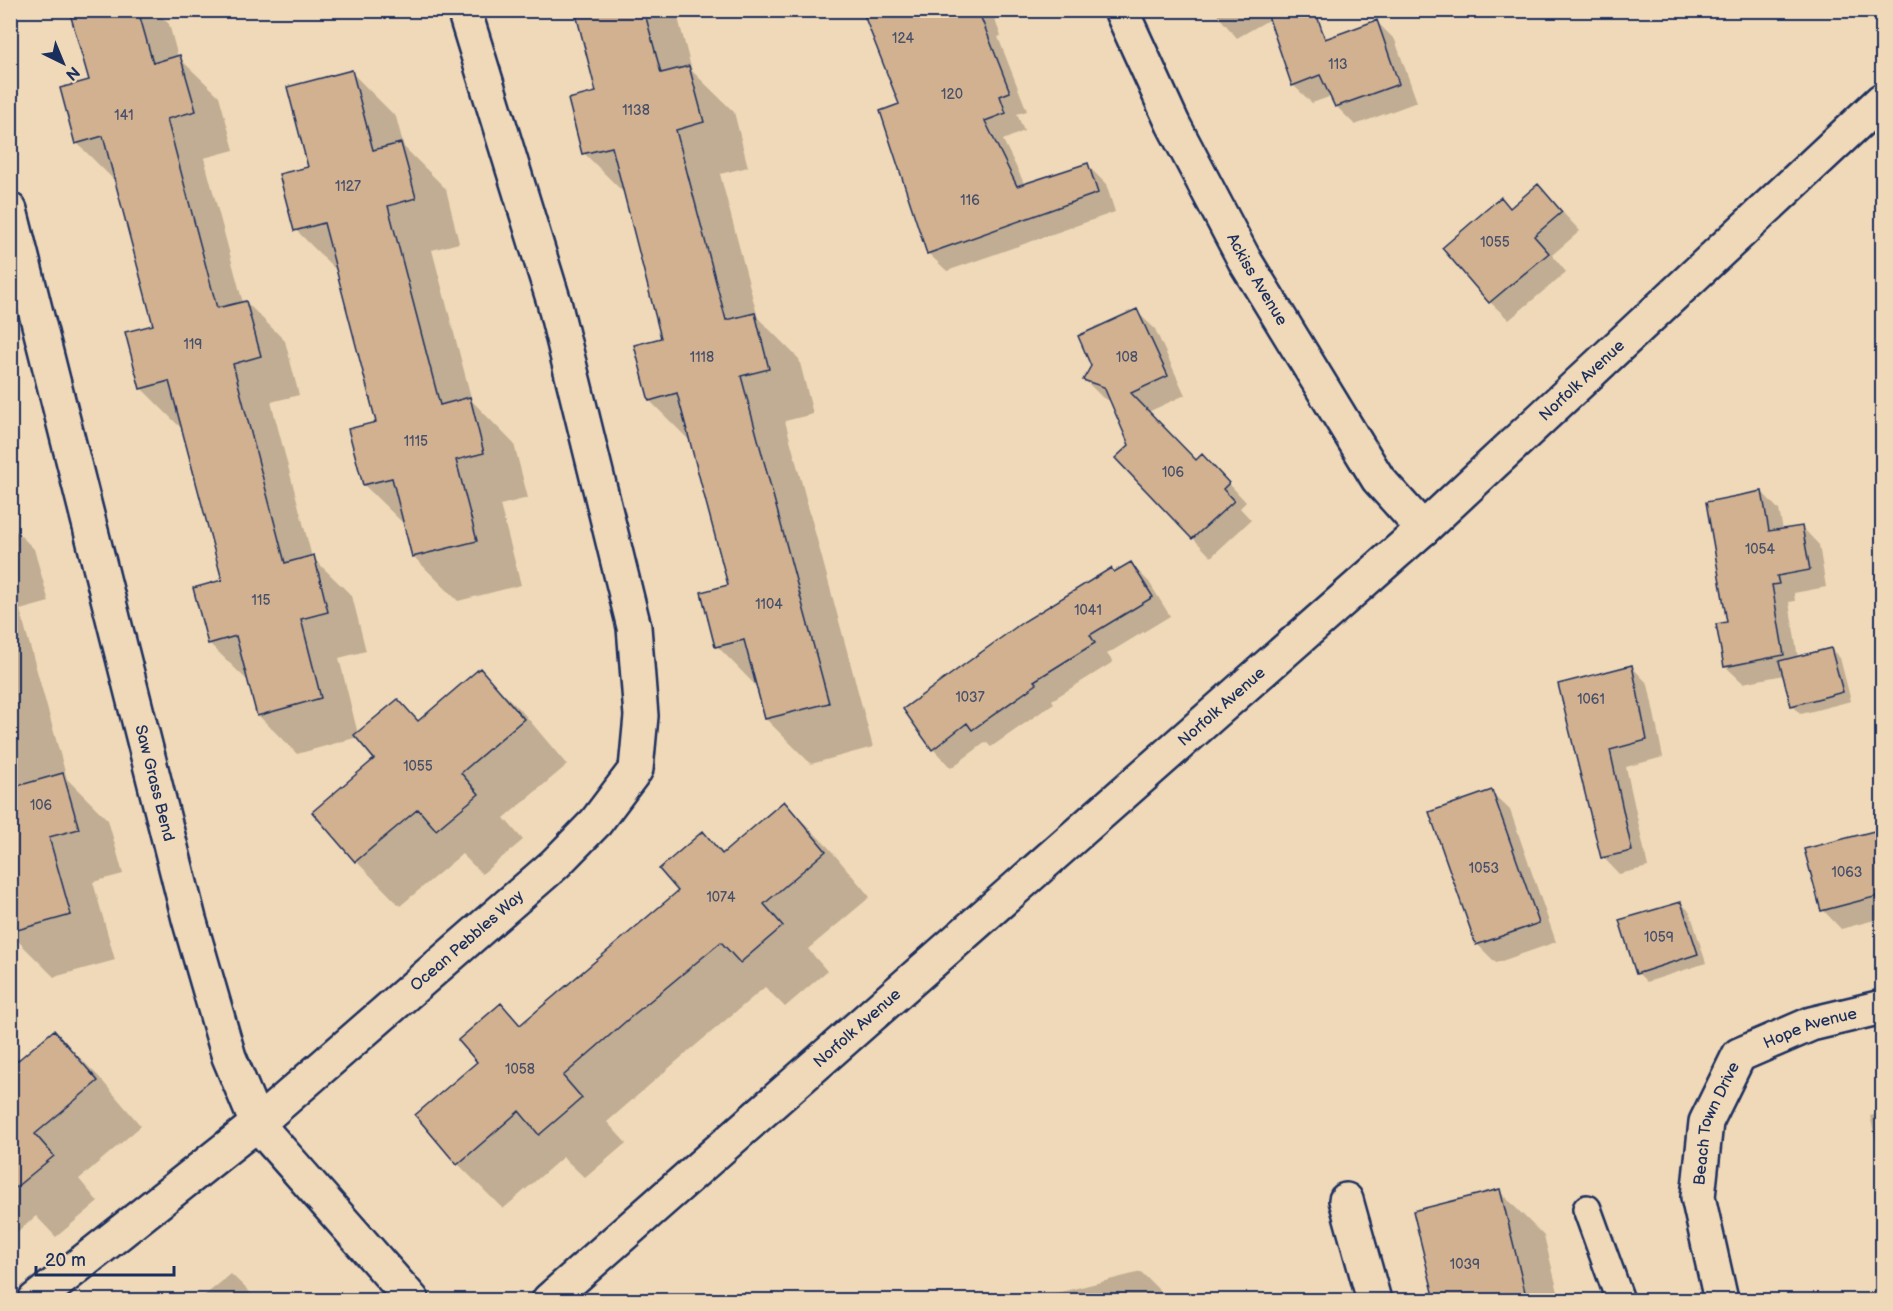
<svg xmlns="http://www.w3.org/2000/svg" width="1893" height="1311" viewBox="0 0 1893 1311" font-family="'Balsamiq Sans',sans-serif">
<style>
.shadow{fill:#0003}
.building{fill:#d1b190;stroke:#1b2f5e;stroke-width:1.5}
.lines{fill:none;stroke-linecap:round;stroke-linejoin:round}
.lane-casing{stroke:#1b2f5e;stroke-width:32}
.street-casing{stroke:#1b2f5e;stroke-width:38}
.secondary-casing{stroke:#1b2f5e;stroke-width:38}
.lane{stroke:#f0d9b8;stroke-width:27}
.street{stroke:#f0d9b8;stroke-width:33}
.secondary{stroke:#f0d9b8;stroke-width:33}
.labels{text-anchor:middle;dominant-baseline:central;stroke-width:5;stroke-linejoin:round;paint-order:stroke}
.number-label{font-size:14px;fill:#48506a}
.street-label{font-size:16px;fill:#1b2f5e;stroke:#f0d9b8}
</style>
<rect width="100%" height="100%" fill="#f0d9b8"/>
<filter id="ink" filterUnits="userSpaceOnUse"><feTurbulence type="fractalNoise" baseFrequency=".0167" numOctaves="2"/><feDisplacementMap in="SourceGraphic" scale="12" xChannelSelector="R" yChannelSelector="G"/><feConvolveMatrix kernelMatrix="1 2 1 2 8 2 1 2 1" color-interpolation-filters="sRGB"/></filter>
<g filter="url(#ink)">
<path class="shadow" d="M 71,10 L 155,10 L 169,24 L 178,57 L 219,96 L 234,150 L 204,158 L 243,303 L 246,302 L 285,341 L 299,395 L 271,402 L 312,557 L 352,596 L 366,651 L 339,658 L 358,734 L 398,701 L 420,722 L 480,670 L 525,715 L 567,765 L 504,818 L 523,840 L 482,874 L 462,854 L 400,906 L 356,861 L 377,759 L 358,737 L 297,754 L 258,715 L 249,682 L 209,643 L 223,581 L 182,426 L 180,427 L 141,388 L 155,326 L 116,182 L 77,143 L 90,81 Z
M 577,10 L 676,10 L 692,71 L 734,112 L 748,167 L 720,174 L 758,318 L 799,359 L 813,414 L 785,421 L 873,747 L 811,764 L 766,719 L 758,688 L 717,646 L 730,586 L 692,443 L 650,401 L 663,339 L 626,195 L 584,153 L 598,93 Z
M 863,10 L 991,10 L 1001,36 L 998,37 L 1027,111 L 1017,114 L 1024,131 L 1003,140 L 1025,185 L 1087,165 L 1106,184 L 1115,212 L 947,271 L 928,253 L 901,105 Z
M 1213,10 L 1286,10 L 1237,38 Z
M 1377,22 L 1395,40 L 1417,102 L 1355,125 L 1336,106 L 1332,96 L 1312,103 L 1293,85 L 1321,32 L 1329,39 Z
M 351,72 L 396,117 L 404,147 L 446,189 L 459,243 L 432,250 L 472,401 L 514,444 L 528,498 L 500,505 L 521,585 L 458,601 L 413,556 L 406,526 L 364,485 L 378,423 L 339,273 L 296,230 L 310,168 Z
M 1538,186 L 1580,231 L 1552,255 L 1566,272 L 1509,320 L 1490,302 L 1511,209 Z
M 1136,311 L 1155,329 L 1185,395 L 1148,412 L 1196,462 L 1221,475 L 1246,502 L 1240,508 L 1251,520 L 1211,557 L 1117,458 L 1131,446 L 1111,401 L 1103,398 L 1085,380 Z
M 1762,492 L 1779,510 L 1783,530 L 1802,527 L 1819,545 L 1826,587 L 1794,593 L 1795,601 L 1789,602 L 1798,658 L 1831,649 L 1840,658 L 1851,701 L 1801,714 L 1792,705 L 1784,675 L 1743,683 L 1725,666 L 1729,624 Z
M 10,525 L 34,549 L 49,602 L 20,610 L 67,779 L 108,820 L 123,874 L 93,882 L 115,960 L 54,977 L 10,933 Z
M 1131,564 L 1149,582 L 1170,616 L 1107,654 L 1113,662 L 1052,700 L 1054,703 L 991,747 L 986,742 L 951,768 L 933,749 L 905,710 Z
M 1632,667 L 1648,684 L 1663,757 L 1626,767 L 1648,867 L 1619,874 L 1603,857 L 1559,685 Z
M 1491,792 L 1510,810 L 1556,942 L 1496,963 L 1477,944 Z
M 784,803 L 829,848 L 870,897 L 808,949 L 827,971 L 785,1007 L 765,987 L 677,1061 L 607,1122 L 626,1143 L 585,1178 L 563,1157 L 503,1209 L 458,1164 L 479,1062 L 501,1005 L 522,1026 L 680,891 L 703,833 L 724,854 Z
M 1882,830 L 1882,918 L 1841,929 L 1823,910 L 1806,850 Z
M 1681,903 L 1690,912 L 1706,963 L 1647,982 L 1638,973 Z
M 54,1032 L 99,1077 L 141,1126 L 79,1179 L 98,1202 L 56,1237 L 36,1216 L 10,1238 L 10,1069 Z
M 1882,1113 L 1882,1166 L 1870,1116 Z
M 1499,1191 L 1544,1236 L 1560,1300 L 1437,1300 L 1415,1212 Z
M 1141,1272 L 1169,1300 L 1029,1300 Z
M 231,1274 L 258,1300 L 199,1300 Z
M 1019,1294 L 1025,1300 L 993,1300 Z"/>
<path class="building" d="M 69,10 L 138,10 L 153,63 L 180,55 L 196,111 L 167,119 L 217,308 L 246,301 L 261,356 L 233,364 L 285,563 L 314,555 L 328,612 L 301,619 L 321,698 L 257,716 L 236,636 L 208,644 L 193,588 L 222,580 L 169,381 L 140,389 L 125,332 L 153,325 L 103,136 L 75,144 L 60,88 L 89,80 Z
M 575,10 L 644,10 L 661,73 L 689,66 L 704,122 L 676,130 L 726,320 L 755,313 L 769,369 L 741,376 L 829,703 L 765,719 L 744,640 L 715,647 L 701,592 L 728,585 L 677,393 L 649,401 L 634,345 L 661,338 L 612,147 L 582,154 L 568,99 L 596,92 Z
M 862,10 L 978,10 L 1010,92 L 1000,96 L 1006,113 L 985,121 L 1017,186 L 1088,163 L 1098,193 L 927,254 L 880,111 L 899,104 Z
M 1266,10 L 1315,10 L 1325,39 L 1377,20 L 1399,84 L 1335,107 L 1320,75 L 1292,86 Z
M 352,70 L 373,150 L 401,143 L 416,198 L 388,206 L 440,405 L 470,397 L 484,453 L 456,460 L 477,541 L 412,557 L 392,478 L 363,485 L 348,429 L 376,422 L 324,223 L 294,231 L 279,174 L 308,167 L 287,87 Z
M 1538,184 L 1562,212 L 1534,236 L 1549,253 L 1489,303 L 1442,248 L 1501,197 L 1510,208 Z
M 1137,309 L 1168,376 L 1131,393 L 1196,460 L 1202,454 L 1229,483 L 1223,489 L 1234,501 L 1192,539 L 1115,458 L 1129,445 L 1104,387 L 1083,380 L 1091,366 L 1078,336 Z
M 1762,491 L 1769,531 L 1802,526 L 1810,570 L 1777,576 L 1779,584 L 1772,585 L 1784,655 L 1724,667 L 1716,624 L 1727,622 L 1706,502 Z
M 1131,562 L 1153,597 L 1090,635 L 1095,643 L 1034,681 L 1037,684 L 972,730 L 967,723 L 932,750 L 903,709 L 1023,622 L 1111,568 L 1114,572 Z
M 1831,648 L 1843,692 L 1791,706 L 1779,661 Z
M 1632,665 L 1647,740 L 1610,750 L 1632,851 L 1601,858 L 1558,684 Z
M 480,668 L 524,719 L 461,773 L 479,794 L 436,830 L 418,809 L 355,862 L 312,812 L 374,759 L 354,735 L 398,699 L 418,721 Z
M 63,773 L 79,829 L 49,837 L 71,915 L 10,932 L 10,788 Z
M 1492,790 L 1539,923 L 1476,945 L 1429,812 Z
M 784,801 L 826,851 L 764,904 L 783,926 L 740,963 L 721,942 L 632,1016 L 563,1076 L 582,1098 L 539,1135 L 519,1111 L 457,1165 L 415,1115 L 477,1062 L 458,1040 L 501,1003 L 520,1025 L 678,891 L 659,869 L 703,831 L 722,854 Z
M 1882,829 L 1882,895 L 1821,911 L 1804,849 Z
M 1681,902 L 1698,954 L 1636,974 L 1619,920 Z
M 54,1030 L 98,1081 L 35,1134 L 54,1156 L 10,1192 L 10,1067 Z
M 1500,1189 L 1527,1300 L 1435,1300 L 1413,1211 Z"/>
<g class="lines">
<g class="lane-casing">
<path id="lane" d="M 1587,1209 L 1620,1300"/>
</g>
<g class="street-casing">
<g id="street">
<path id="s1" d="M 1121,10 L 1173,124 L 1245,261 L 1378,479 L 1423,529"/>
<path id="s2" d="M 10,210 L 189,919 L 229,1057 L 257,1124 L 412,1300"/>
<path d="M 1346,1200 L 1374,1300"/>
<path id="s3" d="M 35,1300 L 257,1124 L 555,864 L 596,822 L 636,769 L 641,716 L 634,627 L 554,302 L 464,10"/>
<path id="s4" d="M 1721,1300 L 1698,1197 L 1706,1122 L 1739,1055 L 1811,1024 L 1882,1007"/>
</g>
</g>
<g class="secondary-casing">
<g id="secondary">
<path id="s5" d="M 549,1300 L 1423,529 L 1882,100"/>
</g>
</g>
<use href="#lane" class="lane"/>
<use href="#street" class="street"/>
<use href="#secondary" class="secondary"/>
</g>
</g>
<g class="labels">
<g class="number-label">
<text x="903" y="38">124</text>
<text x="1338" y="64">113</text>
<text x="952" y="94">120</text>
<text x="636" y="110">1138</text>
<text x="124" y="115">141</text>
<text x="348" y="186">1127</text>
<text x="970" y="200">116</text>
<text x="1495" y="242">1055</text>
<text x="193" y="344">119</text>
<text x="702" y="357">1118</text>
<text x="1127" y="357">108</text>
<text x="416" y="441">1115</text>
<text x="1173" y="472">106</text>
<text x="1760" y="549">1054</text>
<text x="261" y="600">115</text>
<text x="769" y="604">1104</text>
<text x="1088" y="610">1041</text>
<text x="970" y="697">1037</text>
<text x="1591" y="699">1061</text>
<text x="418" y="766">1055</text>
<text x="41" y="805">106</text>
<text x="1484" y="868">1053</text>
<text x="1847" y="872">1063</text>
<text x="721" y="897">1074</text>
<text x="1659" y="937">1059</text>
<text x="520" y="1069">1058</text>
<text x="1465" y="1264">1039</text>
</g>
<g class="street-label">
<text stroke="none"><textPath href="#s1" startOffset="302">Ackiss Avenue</textPath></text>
<text stroke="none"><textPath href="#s5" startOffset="1383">Norfolk Avenue</textPath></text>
<text stroke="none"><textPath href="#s5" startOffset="897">Norfolk Avenue</textPath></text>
<text stroke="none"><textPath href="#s2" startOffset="591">Saw Grass Bend</textPath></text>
<text stroke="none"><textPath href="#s3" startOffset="562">Ocean Pebbles Way</textPath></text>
<text stroke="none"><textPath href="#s5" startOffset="411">Norfolk Avenue</textPath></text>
<text stroke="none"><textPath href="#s4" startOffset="332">Hope Avenue</textPath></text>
<text stroke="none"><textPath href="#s4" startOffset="182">Beach Town Drive</textPath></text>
</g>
</g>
<rect width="1893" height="1311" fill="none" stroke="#f0d9b8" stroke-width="36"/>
<rect x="18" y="18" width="1857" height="1275" fill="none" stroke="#1b2f5e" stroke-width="2" filter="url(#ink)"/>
<g transform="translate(63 63) rotate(137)" stroke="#f0d9b8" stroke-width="4.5" paint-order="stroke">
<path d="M0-4.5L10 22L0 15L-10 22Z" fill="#1b2f5e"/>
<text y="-9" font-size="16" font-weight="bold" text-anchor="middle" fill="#1b2f5e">N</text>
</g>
<path d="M36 1266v9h138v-9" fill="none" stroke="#1b2f5e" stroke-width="3"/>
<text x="45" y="1266" font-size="18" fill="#1b2f5e" stroke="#f0d9b8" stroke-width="4.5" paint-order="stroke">20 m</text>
</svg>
